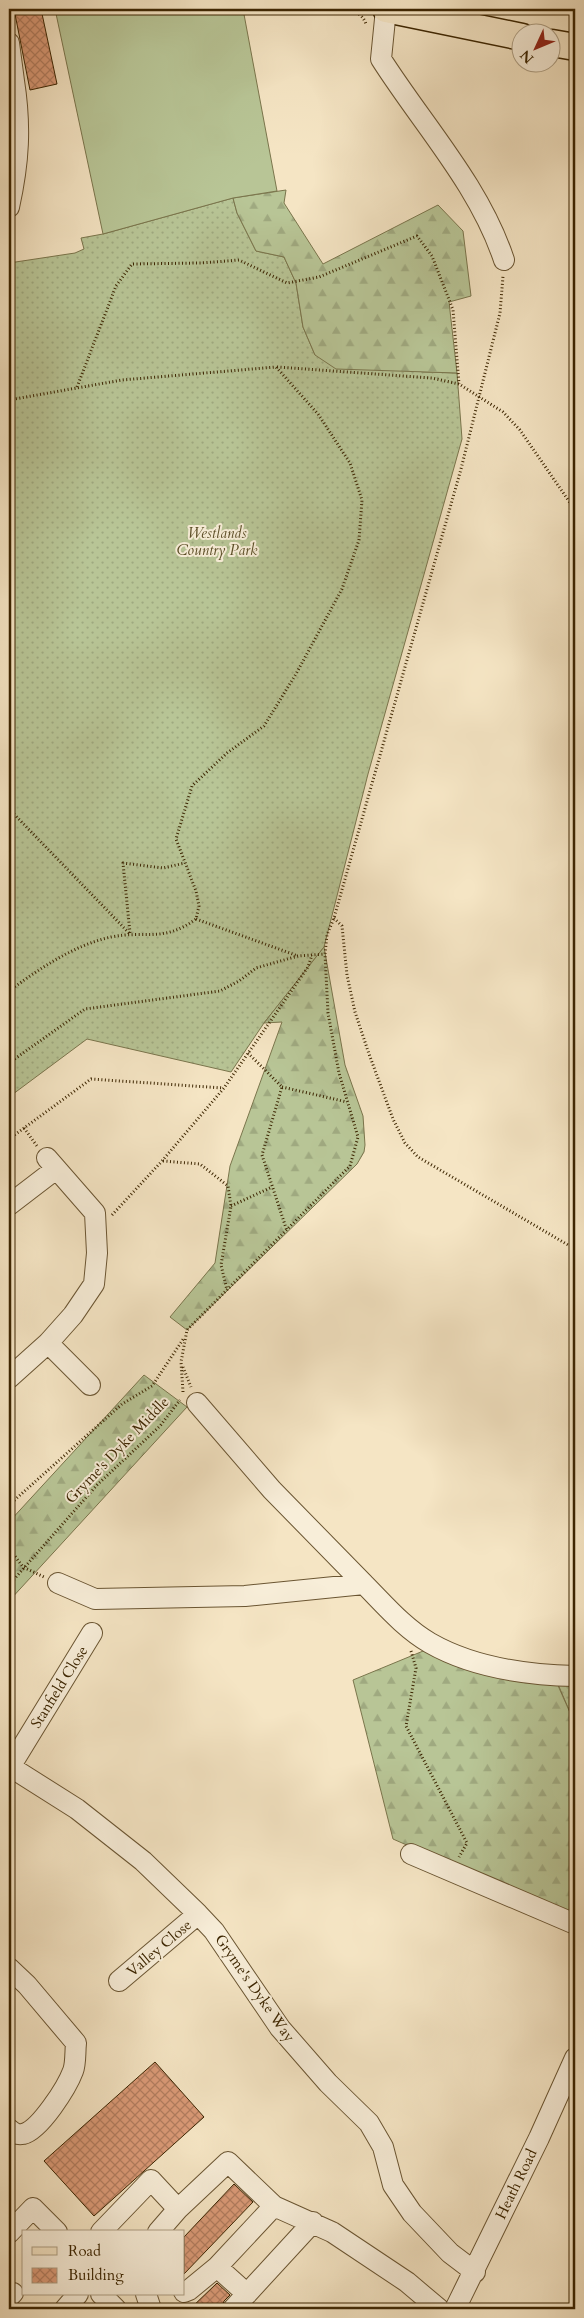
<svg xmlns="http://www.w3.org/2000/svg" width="584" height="2318" viewBox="0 0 584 2318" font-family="Cardo,serif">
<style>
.grass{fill:url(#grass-dots);stroke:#7a754c}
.forest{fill:url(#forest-firs);stroke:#7a754c}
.garden{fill:#b8c596;stroke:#7a754c}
.building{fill:url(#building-cross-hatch);stroke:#3c2501}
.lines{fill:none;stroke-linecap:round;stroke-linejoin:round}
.minor-casing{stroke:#6a5532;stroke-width:22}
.major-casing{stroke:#3c2501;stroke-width:29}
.path{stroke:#3c2501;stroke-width:3;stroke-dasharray:1 2.5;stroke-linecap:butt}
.minor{stroke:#f8eed9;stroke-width:20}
.major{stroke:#f5e5c4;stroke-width:26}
.labels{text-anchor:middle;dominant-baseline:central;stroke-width:4;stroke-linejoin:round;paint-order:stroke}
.park-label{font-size:15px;font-style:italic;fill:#5b4d26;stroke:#f8eed9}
.street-label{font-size:15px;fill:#3c2501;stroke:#f8eed9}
</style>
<defs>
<pattern id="grass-dots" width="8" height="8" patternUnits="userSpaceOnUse" patternTransform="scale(1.25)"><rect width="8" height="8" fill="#b8c596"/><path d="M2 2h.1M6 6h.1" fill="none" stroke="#9fa980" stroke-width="1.8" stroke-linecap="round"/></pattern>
<pattern id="forest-firs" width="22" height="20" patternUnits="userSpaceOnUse" patternTransform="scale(1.25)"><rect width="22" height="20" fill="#b8c596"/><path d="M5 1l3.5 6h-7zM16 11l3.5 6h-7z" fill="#9fa980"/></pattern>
<pattern id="building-cross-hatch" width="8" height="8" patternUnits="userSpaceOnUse" patternTransform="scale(1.25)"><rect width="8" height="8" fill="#da9a77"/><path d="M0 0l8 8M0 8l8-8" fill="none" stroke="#b27d5f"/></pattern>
</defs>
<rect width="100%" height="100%" fill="#f5e5c4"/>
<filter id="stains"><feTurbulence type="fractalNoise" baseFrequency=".004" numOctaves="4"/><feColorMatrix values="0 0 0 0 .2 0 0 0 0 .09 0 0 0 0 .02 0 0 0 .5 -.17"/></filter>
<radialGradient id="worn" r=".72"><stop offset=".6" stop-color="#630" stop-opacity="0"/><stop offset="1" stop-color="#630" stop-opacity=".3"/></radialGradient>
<path class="grass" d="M 233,198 L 237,213 L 256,251 L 284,257 L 296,283 L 303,327 L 315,355 L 424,372 L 457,373 L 462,439 L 368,774 L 324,947 L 264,1023 L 231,1072 L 87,1039 L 9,1097 L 9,263 L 75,253 L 84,249 L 81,238 L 103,234 Z
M 554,1675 L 575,1676 L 575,1724 Z"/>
<path class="forest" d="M 286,190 L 284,203 L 323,264 L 438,205 L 463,231 L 471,296 L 449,302 L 457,373 L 336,369 L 315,355 L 303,327 L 296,283 L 284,257 L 256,251 L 237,213 L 233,198 Z
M 324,947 L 345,1065 L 363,1116 L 365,1145 L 364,1152 L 357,1164 L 187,1330 L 170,1317 L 215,1263 L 230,1166 L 282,1022 L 264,1023 Z
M 144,1375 L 187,1407 L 9,1601 L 9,1522 Z
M 428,1649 L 556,1681 L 575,1724 L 575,1919 L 393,1839 L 353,1680 Z"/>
<path class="garden" d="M 55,9 L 243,9 L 277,191 L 233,198 L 103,234 Z"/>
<path class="building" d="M 14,9 L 41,9 L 57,84 L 30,90 Z
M 155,2062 L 204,2117 L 94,2216 L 44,2161 Z
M 234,2184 L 253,2202 L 184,2274 L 184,2237 Z
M 217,2283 L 230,2295 L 224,2301 L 221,2309 L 190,2309 Z"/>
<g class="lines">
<g class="minor-casing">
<path id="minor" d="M 386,9 L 381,59 C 423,125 479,185 504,260
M 9,43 L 14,81 L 9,84
M 9,207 C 19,162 21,126 14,81
M 9,1205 L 56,1169
M 48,1343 L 90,1385
M 9,1378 L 48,1343 L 73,1315 L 94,1284 L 97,1253 L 95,1213 L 47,1158
M 197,1403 L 272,1490 L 364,1584
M 58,1583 L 95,1599 L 245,1596 L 364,1584 C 384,1604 404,1628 430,1643 C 472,1667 527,1675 575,1676
M 9,1766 L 77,1809 L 143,1861 L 198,1914 L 214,1931 L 280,2028 L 328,2083 L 369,2123 L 383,2147 L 393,2185 L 412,2213 L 450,2253 L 475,2272
M 10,1767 L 92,1633
M 411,1854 L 575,1924
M 9,1968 L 27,1985 L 76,2043 C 75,2052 76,2063 73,2071 C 67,2087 40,2130 23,2134 C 17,2135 14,2133 9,2129
M 119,1981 L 198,1914
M 101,2232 L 151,2180 L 178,2209
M 158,2232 L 178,2209 L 228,2162 L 274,2206
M 9,2233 L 33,2208 L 57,2232
M 217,2267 L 247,2294
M 184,2292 L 189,2290 L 217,2267 L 274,2206 L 332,2232 L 407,2282 L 439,2309
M 101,2294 L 116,2309
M 146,2294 L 151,2309
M 9,2297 L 13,2293
M 65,2309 L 78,2294
M 233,2309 L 313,2222
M 455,2309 L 539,2138 L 575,2058"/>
</g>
<g class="major-casing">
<path id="major" d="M 386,9 L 522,37
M 552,43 L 575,47"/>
</g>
<path class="path" d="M 346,9 C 356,11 363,15 366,24
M 277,367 L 432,378 L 459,384 L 503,412 L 520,430 L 575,510
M 77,387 L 116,286 L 132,264 L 201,263 L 239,260 L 287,283 L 319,277 L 417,236 L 432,256 L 453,310 L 459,384
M 9,400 L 122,380 L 276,367 L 318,414 L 350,463 L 362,500 L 359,540 L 342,589 L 296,674 L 264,726 L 227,753 L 192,786 L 176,839 L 196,891 L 199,906 L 196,919 C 163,943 146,930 111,937 C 74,945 39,969 9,991
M 9,809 L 130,934
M 334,918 L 342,926 L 347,975 L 355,1012 L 369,1054 L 393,1119 L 405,1143 L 418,1157 L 575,1249
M 196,919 L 298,956
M 130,933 L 123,863 L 163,868 L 185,863
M 9,1019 L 9,1046
M 248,1053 L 282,1087 L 262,1155 L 287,1231
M 9,1063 L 85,1009 L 220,991 L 239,981 L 256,968 L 298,956 L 325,954
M 282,1087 L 347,1102
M 24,1128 L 37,1146
M 9,1139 L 91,1079 L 223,1088
M 163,1161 L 200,1164 L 228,1186 L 231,1206 L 221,1265 L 227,1290
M 231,1206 L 272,1187
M 112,1215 L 162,1161 L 224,1088 L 308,967 L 312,955
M 183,1367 L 191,1387
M 183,1392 L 181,1362 L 187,1330 L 350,1166 L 358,1137 L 339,1073 L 328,1013 L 325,954 L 327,935 L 334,918 L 461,469 L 500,313 L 503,276
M 9,1505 L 122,1404 L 152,1386 L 184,1338
M 9,1548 L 23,1567 L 44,1577
M 9,1585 L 97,1485 L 160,1426 L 180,1400
M 411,1651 L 416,1668 L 406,1726 L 467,1843 L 459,1857"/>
<use href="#minor" class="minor"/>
<use href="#major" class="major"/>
</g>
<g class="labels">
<g class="park-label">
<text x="217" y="533">Westlands<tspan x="217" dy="17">Country Park</tspan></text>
</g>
<g class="street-label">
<text transform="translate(117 1450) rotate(-46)">Gryme's Dyke Middle</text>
<text transform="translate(59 1687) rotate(-58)">Stanfield Close</text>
<text transform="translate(159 1948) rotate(-40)">Valley Close</text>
<text transform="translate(255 1988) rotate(55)">Gryme's Dyke Way</text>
<text transform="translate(516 2184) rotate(-64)">Heath Road</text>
</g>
</g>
<rect width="584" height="2318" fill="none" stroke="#f5e5c4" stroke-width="30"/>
<rect x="10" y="10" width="564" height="2298" fill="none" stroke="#3c2501" stroke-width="2.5"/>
<rect x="15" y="15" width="554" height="2288" fill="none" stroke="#3c2501"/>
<rect x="22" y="2230" width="162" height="65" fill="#f8eed9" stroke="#ad9e83"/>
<rect x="32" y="2247" width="25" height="8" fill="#f5e5c4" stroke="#ad9e83"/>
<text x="68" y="2256" font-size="15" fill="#3c2501">Road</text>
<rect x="32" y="2268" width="25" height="15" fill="url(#building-cross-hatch)" stroke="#ad9e83"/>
<text x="68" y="2280" font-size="15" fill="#3c2501">Building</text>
<g transform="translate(536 48) rotate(226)"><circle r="24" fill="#f8eed9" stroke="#ad9e83"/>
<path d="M0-4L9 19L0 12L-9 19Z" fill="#8f2418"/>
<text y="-8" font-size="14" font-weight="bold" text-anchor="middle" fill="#3c2501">N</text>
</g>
<rect width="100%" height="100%" filter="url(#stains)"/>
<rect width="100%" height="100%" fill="url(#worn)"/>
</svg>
